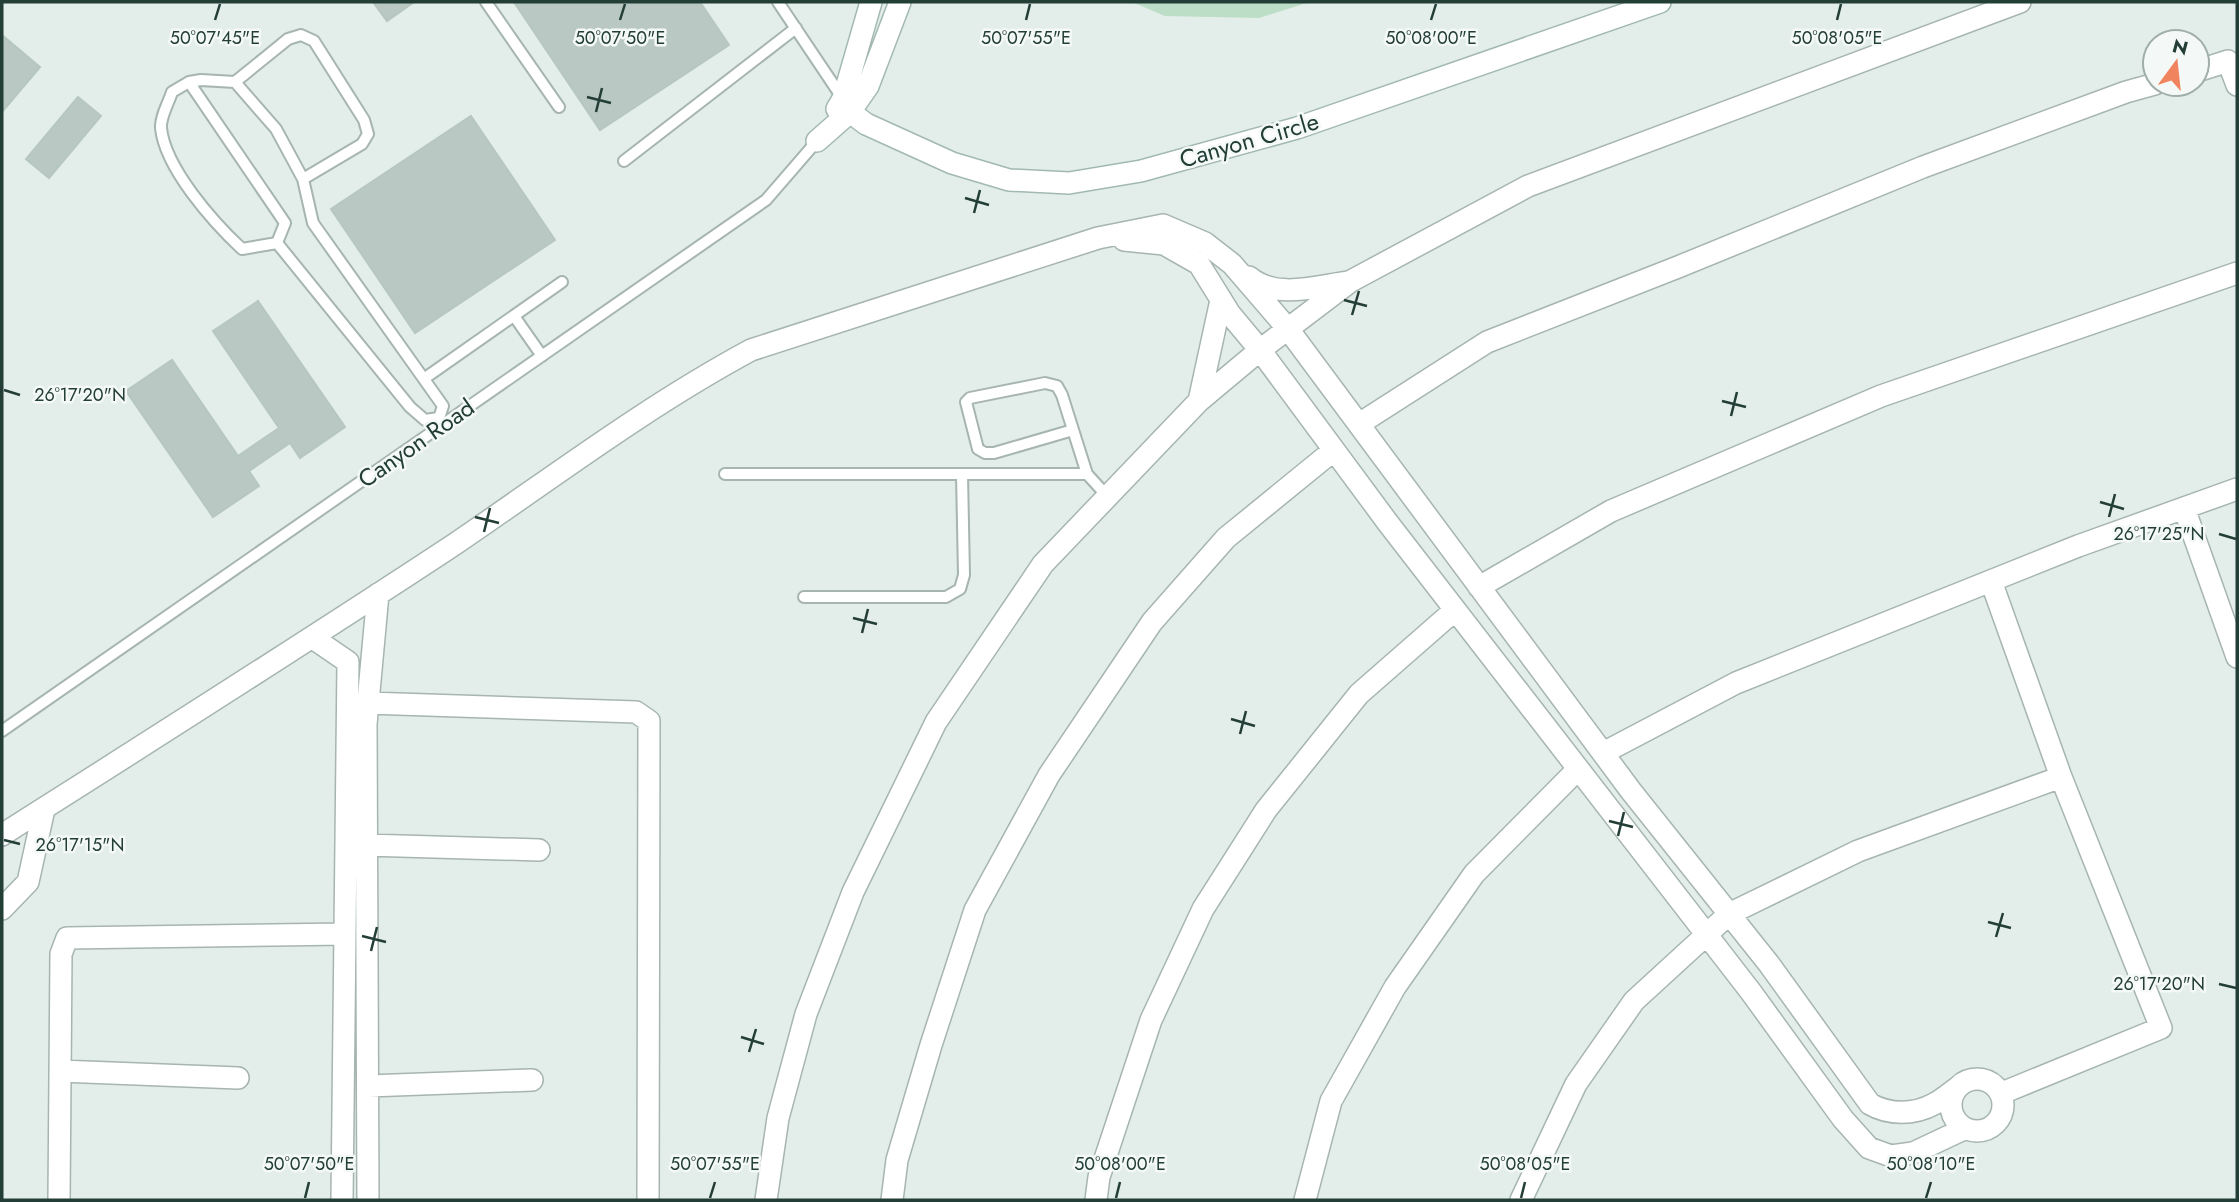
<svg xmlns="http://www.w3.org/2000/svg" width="2239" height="1202" viewBox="0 0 2239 1202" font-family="Jost,sans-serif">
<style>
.green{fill:#bddec6}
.building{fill:#b9c8c2;stroke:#b6c7c0;stroke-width:2}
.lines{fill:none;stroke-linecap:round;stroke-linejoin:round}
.lane-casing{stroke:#a6b5b0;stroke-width:14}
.street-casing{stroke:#a6b5b0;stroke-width:24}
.secondary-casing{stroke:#a2b9b1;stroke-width:24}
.lane{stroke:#fff;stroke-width:10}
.street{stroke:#fff;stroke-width:21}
.secondary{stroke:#fff;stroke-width:21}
.ticks{fill:none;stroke:#233e37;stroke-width:2.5}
.labels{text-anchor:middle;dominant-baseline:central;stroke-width:5;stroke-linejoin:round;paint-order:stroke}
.street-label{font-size:24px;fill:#233e37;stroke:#f4f9f7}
.ticks-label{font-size:18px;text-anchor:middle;fill:#233e37;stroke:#f4f9f7;stroke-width:5;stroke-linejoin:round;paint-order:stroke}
</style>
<rect width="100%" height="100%" fill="#e3ede9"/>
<path class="green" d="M 1132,2 L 1310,2 L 1259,18 L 1165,16 Z"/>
<path class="building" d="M 373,2 L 414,2 L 387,21 Z
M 514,2 L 700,2 L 729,45 L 600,130 Z
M 2,35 L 40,67 L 2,112 Z
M 78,97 L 101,116 L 49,178 L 26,159 Z
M 471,116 L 555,240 L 415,333 L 331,209 Z
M 258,301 L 345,427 L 300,458 L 290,443 L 249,471 L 259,486 L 213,517 L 126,391 L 172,360 L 238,456 L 279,428 L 213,331 Z"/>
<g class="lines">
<g class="lane-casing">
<path id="lane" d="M 486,2 L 559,107
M 778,2 L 843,99
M 201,80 L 235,82 L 276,129 L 303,179 L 313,223 L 443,406 L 439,418 L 425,420 L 410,407 L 277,243 L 242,249 C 213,222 165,168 161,128 C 160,117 169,102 172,92 L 189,82 Z
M 189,82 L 285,223 L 277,243
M 235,82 L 288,39 L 301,35 L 314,41 L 364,120 L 368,134 L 362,144 L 303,179
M 624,161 L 796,28
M 514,316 L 542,356
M 425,378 L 562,282
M 1073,430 L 994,453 L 985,453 L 978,449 L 966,402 L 970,398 L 1045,383 L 1057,386 L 1062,395 L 1087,474
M 725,474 L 1087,474 L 1108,497
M 804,597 L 946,597 L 960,589 L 964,575 L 962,474
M 2,731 L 766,200 L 817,141"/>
</g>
<g class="street-casing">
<path id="street" d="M 2197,71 L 2228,61 L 2237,85
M 1124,240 L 1164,244 L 1199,264 L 1230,314 L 1260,350 L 1388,523 L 1751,992 L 1843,1119 L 1869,1148 L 1891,1156 L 1913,1153 L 1964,1129
M 1249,277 C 1276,300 1317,286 1349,282
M 1199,401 L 1221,300
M 1359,424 L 1487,342 L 1678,267 L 1923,167 L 2126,92 L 2155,84
M 2184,508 L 2237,657
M 1991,581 L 2061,777 L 2161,1028 L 2002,1093
M 1479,587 L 1611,511 L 1881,396 L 2237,273
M 313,638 L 348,662 L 342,1200
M 368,703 L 636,712 L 649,721 L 648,1200
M 1603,753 L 1736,683 L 2078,546 L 2237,489
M 2,835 C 153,739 305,643 455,544 C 552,478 647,406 751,350 L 1098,238 L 1163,225 L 1205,243 L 1232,264 L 1288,329 L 1631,791 L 1769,964 L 1870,1104 C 1889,1115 1914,1115 1934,1104 C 1942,1100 1950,1093 1957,1088
M 366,845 L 539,850
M 2,909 L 28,882 L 44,809
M 60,1071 L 238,1078
M1951 1105a26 26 0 1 1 52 0a26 26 0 1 1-52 0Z
M 368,1086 L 532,1080
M 59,1200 L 61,954 L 67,938 L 345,934
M 368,1200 L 366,724 L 378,594
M 766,1200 L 778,1118 L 806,1014 L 853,892 L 936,722 L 1043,564 L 1199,401 L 1260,350 L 1351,281 L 1528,186 L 2020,2
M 892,1200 L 897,1160 L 931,1045 L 975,910 L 1049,775 L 1152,622 L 1226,538 L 1334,450
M 1096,1200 L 1099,1177 L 1151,1020 L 1203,909 L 1266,810 L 1359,694 L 1455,610
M 1305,1200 L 1331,1101 L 1395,987 L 1474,874 L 1578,769
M 1521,1200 L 1576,1084 L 1634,1001 L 1729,914 L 1858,851 L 2061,777"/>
</g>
<g class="secondary-casing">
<path id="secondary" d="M 843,99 L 850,112 L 866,124 L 952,163 L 1009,180 L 1069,183 L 1141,171 L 1297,128 L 1660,2
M 837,109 L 843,99 L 871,2
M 817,141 L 850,112 L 868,86 L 900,2"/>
</g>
<use href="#lane" class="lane"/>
<use href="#street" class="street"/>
<use href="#secondary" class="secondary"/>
</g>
<path class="ticks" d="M 215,20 L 220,4M 620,20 L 625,4M 1026,20 L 1030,4M 1431,20 L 1436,4M 1837,20 L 1841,4M 587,97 L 611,103M 596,112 L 602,88M 965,198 L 989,205M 974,213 L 980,190M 1344,300 L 1367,306M 1352,315 L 1359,291M 4,390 L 20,395M 1722,401 L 1746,407M 1731,416 L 1737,392M 2100,502 L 2124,509M 475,517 L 499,523M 2109,517 L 2115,494M 484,532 L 490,508M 2219,534 L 2236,539M 853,618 L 877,624M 862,633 L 868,609M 1231,719 L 1255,726M 1240,734 L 1246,711M 1609,821 L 1633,827M 1618,836 L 1624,812M 4,840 L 20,844M 1988,922 L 2011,928M 362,936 L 386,942M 1996,937 L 2003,913M 371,951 L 377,927M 2219,984 L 2236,988M 741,1037 L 764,1044M 749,1052 L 756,1029M 305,1198 L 309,1182M 710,1198 L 715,1182M 1116,1198 L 1120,1182M 1521,1198 L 1525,1182M 1926,1198 L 1931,1182"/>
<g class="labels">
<g class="street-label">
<text transform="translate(1249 140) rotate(-16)">Canyon Circle</text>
<text transform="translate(416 443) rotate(-35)">Canyon Road</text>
</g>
</g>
<g class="ticks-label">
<text x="620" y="44">50°07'50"E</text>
<text x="1026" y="44">50°07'55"E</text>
<text x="1431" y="44">50°08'00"E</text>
<text x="1837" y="44">50°08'05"E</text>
<text x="215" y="44">50°07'45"E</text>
<text x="80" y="401">26°17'20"N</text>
<text x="2159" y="540">26°17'25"N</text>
<text x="80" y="851">26°17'15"N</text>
<text x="2159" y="990">26°17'20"N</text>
<text x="309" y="1170">50°07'50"E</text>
<text x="715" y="1170">50°07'55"E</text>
<text x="1120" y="1170">50°08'00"E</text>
<text x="1525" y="1170">50°08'05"E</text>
<text x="1931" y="1170">50°08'10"E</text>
</g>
<rect width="2239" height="1202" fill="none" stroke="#233e37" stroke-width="7"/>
<g transform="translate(2176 63) rotate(15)"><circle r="33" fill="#f4f9f7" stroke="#a0aeaa" stroke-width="2"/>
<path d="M0-5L12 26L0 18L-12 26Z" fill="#f0845e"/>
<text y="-10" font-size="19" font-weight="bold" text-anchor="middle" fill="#233e37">N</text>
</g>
</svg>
